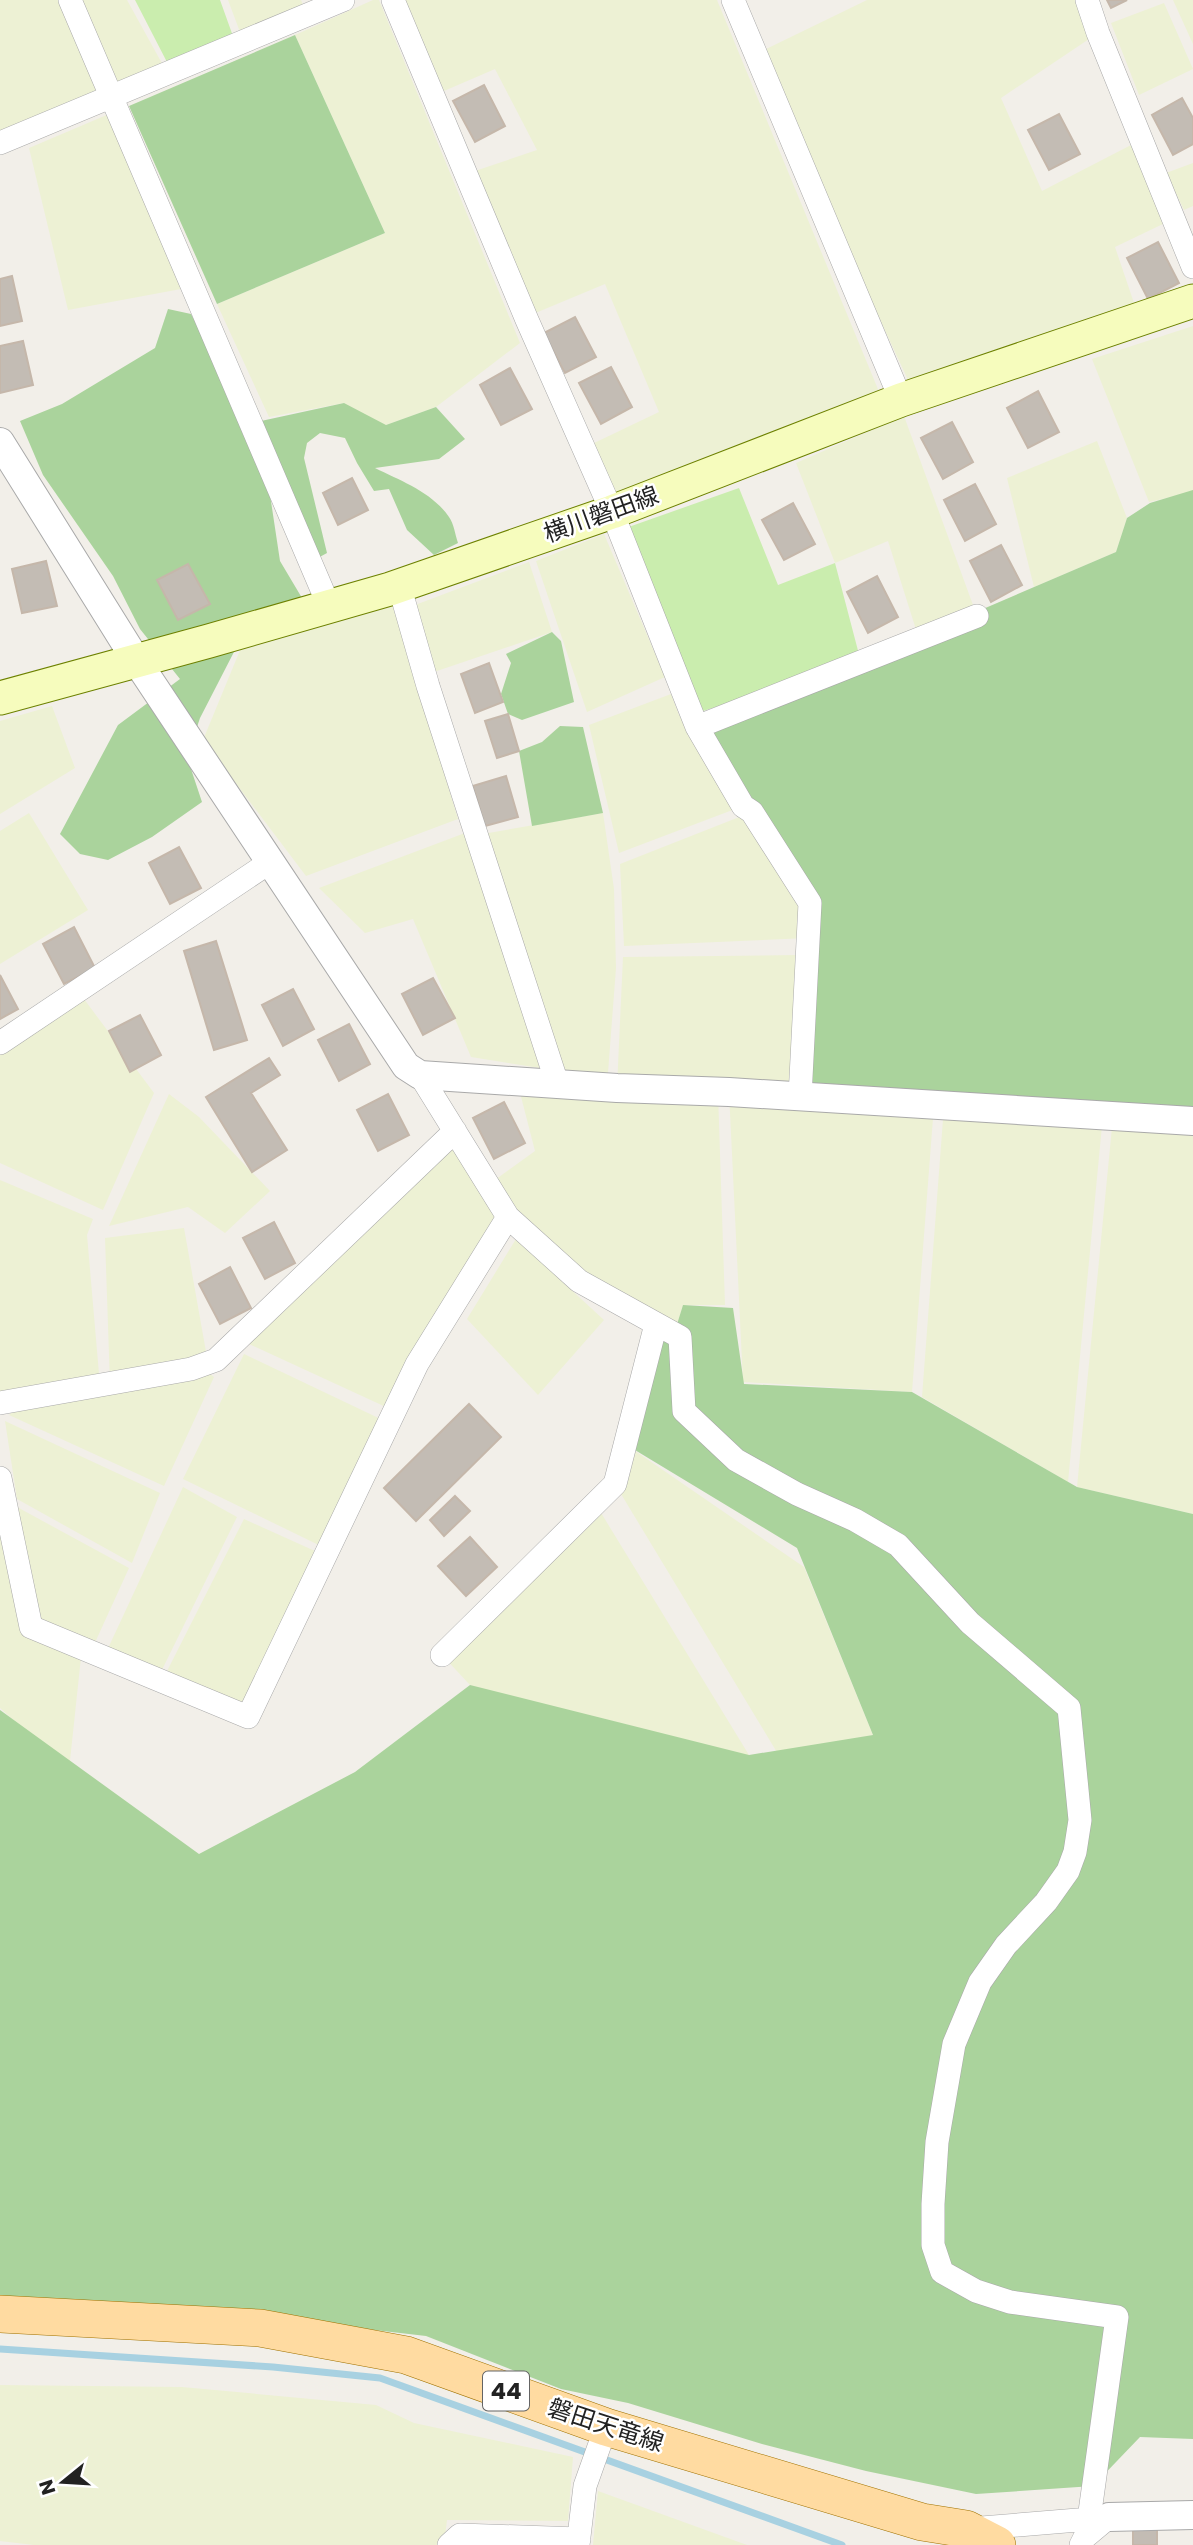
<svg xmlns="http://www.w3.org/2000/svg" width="1193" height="2545" viewBox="0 0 1193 2545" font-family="Poppins,'Noto Sans JP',sans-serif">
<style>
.farmland{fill:#edf1d4}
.grass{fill:#caedae}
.forest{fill:#aad39c}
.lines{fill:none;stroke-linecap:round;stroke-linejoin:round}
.stream{stroke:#a8d1e1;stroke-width:7}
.building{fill:#c3bcb4;stroke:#c5b7aa;stroke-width:2}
.minor-casing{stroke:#a9a9a9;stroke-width:24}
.tertiary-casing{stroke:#a9a9a9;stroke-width:30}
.secondary-casing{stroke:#6d8101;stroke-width:35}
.primary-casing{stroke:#a07200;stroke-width:38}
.minor{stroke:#fff;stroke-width:23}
.tertiary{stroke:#fff;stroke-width:28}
.secondary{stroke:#f6fcbd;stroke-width:33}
.primary{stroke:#ffdba1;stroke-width:37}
.labels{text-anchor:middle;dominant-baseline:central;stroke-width:5;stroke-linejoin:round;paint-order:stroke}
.shield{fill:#fff;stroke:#646464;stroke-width:2}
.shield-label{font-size:23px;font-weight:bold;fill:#222}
.street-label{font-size:24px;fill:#222;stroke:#fff}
</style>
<rect width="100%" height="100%" fill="#f2efe9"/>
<path class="farmland" d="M 0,0 L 62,0 L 100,91 L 0,132 Z
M 76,0 L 127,0 L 164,67 L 113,87 Z
M 228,0 L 301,0 L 304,7 L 240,32 Z
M 373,0 L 379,0 L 520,343 L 436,407 L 386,425 L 378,430 L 344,403 L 269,417 L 217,304 L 385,233 L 295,35 Z
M 404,0 L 717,0 L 880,394 L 613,493 L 592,444 L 659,412 L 605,284 L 533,314 L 475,171 L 537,150 L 495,69 L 444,91 Z
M 867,0 L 1087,0 L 1098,33 L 1001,98 L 1042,191 L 1133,144 L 1165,223 L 1115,247 L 1134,303 L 909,382 L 756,54 Z
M 1173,0 L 1193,0 L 1193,44 Z
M 1164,3 L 1193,69 L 1139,95 L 1111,23 Z
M 109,114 L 181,289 L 68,310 L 29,148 Z
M 1193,163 L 1193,206 L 1184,210 L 1166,173 Z
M 1193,326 L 1193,492 L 1149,502 L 1092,359 Z
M 904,416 L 977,616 L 919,639 L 888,541 L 835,563 L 796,463 Z
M 1097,441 L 1127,518 L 1116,552 L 1034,587 L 1007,478 Z
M 604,534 L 665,677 L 587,712 L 536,561 Z
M 529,562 L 552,632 L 434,672 L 415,605 Z
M 394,606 L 458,819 L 306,876 L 203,740 L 243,643 Z
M 671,694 L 679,715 L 743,806 L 619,853 L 589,725 Z
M 52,706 L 75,768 L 0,814 L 0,721 Z
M 752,812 L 801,888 L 808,938 L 624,946 L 620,864 Z
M 29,813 L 88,910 L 0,964 L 0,831 Z
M 603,813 L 614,889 L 616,968 L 607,1086 L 617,1087 L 623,957 L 797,955 L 791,1083 L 718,1093 L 725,1305 L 683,1305 L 674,1334 L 509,1218 L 388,1408 L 238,1339 L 450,1135 L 488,1185 L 535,1151 L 517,1081 L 556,1083 L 477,835 Z
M 465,833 L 540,1068 L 471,1057 L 413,919 L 365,933 L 319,888 Z
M 84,999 L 154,1093 L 103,1210 L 0,1163 L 0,1048 Z
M 729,1092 L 934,1105 L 912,1392 L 743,1382 Z
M 169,1094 L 199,1117 L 270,1191 L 225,1233 L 188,1207 L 109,1226 Z
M 944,1106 L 1103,1115 L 1068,1482 L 922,1397 Z
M 1113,1117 L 1193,1121 L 1193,1514 L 1077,1487 Z
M 0,1180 L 93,1219 L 87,1235 L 100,1385 L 0,1394 Z
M 184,1228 L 208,1363 L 110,1384 L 105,1238 Z
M 516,1239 L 604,1320 L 538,1395 L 467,1319 Z
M 244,1354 L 389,1423 L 329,1550 L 183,1479 Z
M 206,1371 L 214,1377 L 164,1486 L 9,1415 L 16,1409 Z
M 5,1421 L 160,1493 L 132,1563 L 17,1499 Z
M 625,1444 L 804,1567 L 873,1735 L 778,1754 L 615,1484 Z
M 0,1485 L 28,1631 L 82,1648 L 69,1770 L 0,1708 Z
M 183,1487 L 237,1517 L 157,1680 L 104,1657 Z
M 595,1503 L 749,1755 L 583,1752 L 470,1685 L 442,1655 Z
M 17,1507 L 129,1568 L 93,1647 L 37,1621 Z
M 244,1519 L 326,1556 L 248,1717 L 162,1681 Z
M 0,2385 L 182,2387 L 376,2405 L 414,2423 L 573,2457 L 568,2521 L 447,2520 L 444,2545 L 34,2545 L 0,2541 Z
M 598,2491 L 747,2545 L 593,2545 Z"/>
<path class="grass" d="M 135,0 L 220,0 L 234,39 L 169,66 Z
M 739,488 L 778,585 L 835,563 L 861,662 L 703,711 L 623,529 Z"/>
<path class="forest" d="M 295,35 L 385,233 L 217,304 L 129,106 Z
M 168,309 L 191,314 L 257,440 L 261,421 L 344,403 L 386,425 L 436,407 L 465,439 L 439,459 L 375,468 C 401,481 432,492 449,517 C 454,524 455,534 458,543 L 434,555 L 407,530 L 389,489 L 374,491 L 357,463 L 345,438 L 320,433 L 307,443 L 304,458 L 327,553 L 316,559 L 264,455 L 280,561 L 302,598 L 235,650 L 200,718 L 187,757 L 202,802 L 152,837 L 108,860 L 80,854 L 60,834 L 118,725 L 180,679 L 140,629 L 113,576 L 43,475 L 20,421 L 62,404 L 155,348 Z
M 1193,490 L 1193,1121 L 800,1085 L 818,940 L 697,728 L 836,672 L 1116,552 L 1127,518 L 1150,503 Z
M 552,632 L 561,641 L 574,702 L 522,720 L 508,714 L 501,694 L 511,663 L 506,654 Z
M 560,726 L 583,727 L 603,813 L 532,826 L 519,751 L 542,742 Z
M 683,1305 L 733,1308 L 744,1384 L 912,1392 L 1077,1487 L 1193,1514 L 1193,2439 L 1140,2437 L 1093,2486 L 976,2494 L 866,2471 L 762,2444 L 628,2403 L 561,2389 L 426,2336 L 220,2312 L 0,2296 L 0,1710 L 199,1854 L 355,1772 L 470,1685 L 749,1755 L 873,1735 L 797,1548 L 625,1444 L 656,1324 L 674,1334 Z"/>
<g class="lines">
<path class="stream" d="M 0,2349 L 273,2367 L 380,2378 L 842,2545"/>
</g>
<path class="building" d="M 1107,0 L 1127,0 L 1111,8 Z
M 484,85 L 505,126 L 475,142 L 453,101 Z
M 1182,98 L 1193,118 L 1193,144 L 1173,155 L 1152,115 Z
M 1059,114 L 1080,154 L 1049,170 L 1028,130 Z
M 1158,242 L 1179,283 L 1148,299 L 1127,258 Z
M 12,276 L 22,321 L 0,326 L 0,279 Z
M 575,317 L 596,357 L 565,373 L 544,333 Z
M 23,341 L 33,385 L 0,393 L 0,346 Z
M 611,367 L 632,407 L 601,424 L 579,383 Z
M 510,368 L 532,409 L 501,425 L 480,385 Z
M 1038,391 L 1059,432 L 1028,448 L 1007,408 Z
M 952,422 L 973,462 L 943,479 L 921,438 Z
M 352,478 L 368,510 L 338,525 L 323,493 Z
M 975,484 L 996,524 L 965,541 L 944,500 Z
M 793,503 L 815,544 L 784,560 L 762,520 Z
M 1001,545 L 1022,585 L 991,602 L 970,561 Z
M 46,561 L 57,606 L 22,613 L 12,569 Z
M 188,564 L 210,604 L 178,620 L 157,580 Z
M 877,576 L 898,617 L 868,633 L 847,592 Z
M 489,663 L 503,702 L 475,713 L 461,674 Z
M 508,714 L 519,751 L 497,758 L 485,721 Z
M 506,776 L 518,817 L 485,826 L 473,786 Z
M 179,847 L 201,888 L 170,904 L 149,863 Z
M 74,927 L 95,968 L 64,984 L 43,944 Z
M 216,941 L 247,1040 L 214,1050 L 184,951 Z
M 0,975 L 18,1009 L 0,1019 Z
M 433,978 L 455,1018 L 423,1035 L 402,994 Z
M 293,989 L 314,1029 L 283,1046 L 262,1005 Z
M 140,1015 L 161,1055 L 130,1072 L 109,1031 Z
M 349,1024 L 370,1064 L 339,1081 L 318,1040 Z
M 269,1058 L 280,1075 L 251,1093 L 287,1150 L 252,1172 L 206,1097 Z
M 388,1094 L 409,1135 L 378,1151 L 357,1110 Z
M 504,1102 L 525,1143 L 494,1159 L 473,1118 Z
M 274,1222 L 295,1263 L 265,1279 L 243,1238 Z
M 230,1267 L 251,1308 L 220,1324 L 199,1284 Z
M 469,1404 L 501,1437 L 416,1521 L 384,1488 Z
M 455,1496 L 470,1511 L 444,1536 L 430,1520 Z
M 470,1537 L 497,1567 L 466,1596 L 438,1566 Z
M 1133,2529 L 1157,2529 L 1157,2545 L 1133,2545 Z"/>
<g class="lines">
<g class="minor-casing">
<path id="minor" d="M 70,0 L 329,606
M 393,0 L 527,320 L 612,512 L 697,727 L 743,806 L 752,812 L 810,903 L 800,1097
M 733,0 L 901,400
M 1087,0 L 1098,33 L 1193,267
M 0,143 L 343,0
M 399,585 L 428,686 L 557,1083
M 697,727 L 977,616
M 0,1043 L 270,862
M 420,1075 L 508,1217 L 579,1281 L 680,1337 L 684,1411 L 736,1460 L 797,1494 L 855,1520 L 898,1545 L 970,1623 L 1069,1708 L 1080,1820 L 1075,1852 L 1068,1871 L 1046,1902 L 1006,1945 L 980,1982 L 954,2044 L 937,2142 L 933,2204 L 933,2245 L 942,2272 L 976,2291 L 1010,2302 L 1117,2317 L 1089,2519
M 0,1403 L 191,1369 L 216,1360 L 455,1131
M 0,1478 L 31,1627 L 248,1717 L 417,1364 L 508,1217
M 442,1655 L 615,1484 L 656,1324
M 969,2529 L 1102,2518
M 449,2545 L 460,2535 L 579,2539
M 578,2545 L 585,2486 L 606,2427
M 1081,2545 L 1085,2537 L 1109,2517"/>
</g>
<g class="tertiary-casing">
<path id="tertiary" d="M 0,442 L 136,660 L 406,1066 L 420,1075 L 617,1088 L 729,1092 L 1193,1121
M 1109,2517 L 1193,2515"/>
</g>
<g class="secondary-casing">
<path id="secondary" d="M 0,698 L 209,641 L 390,589 L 612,512 L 901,400 L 1193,301"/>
</g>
<g class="primary-casing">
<path id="primary" d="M 0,2314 L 260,2328 L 406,2355 L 606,2427 L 922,2522 L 966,2529 L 997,2545"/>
</g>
<use href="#minor" class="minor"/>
<use href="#tertiary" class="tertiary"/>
<use href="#secondary" class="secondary"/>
<use href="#primary" class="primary"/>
</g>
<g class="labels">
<rect class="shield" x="483" y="2371.5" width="46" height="39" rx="5"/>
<g class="shield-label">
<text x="506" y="2391">44</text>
</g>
<g class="street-label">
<text transform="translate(601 514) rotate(-20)">横川磐田線</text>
<text transform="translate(606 2425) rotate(18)">磐田天竜線</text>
</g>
</g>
<g transform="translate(63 2482) rotate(252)" stroke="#ffffff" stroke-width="5" paint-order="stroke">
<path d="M0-5L12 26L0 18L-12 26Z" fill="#222222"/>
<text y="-10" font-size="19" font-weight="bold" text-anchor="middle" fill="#222222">N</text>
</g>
</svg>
